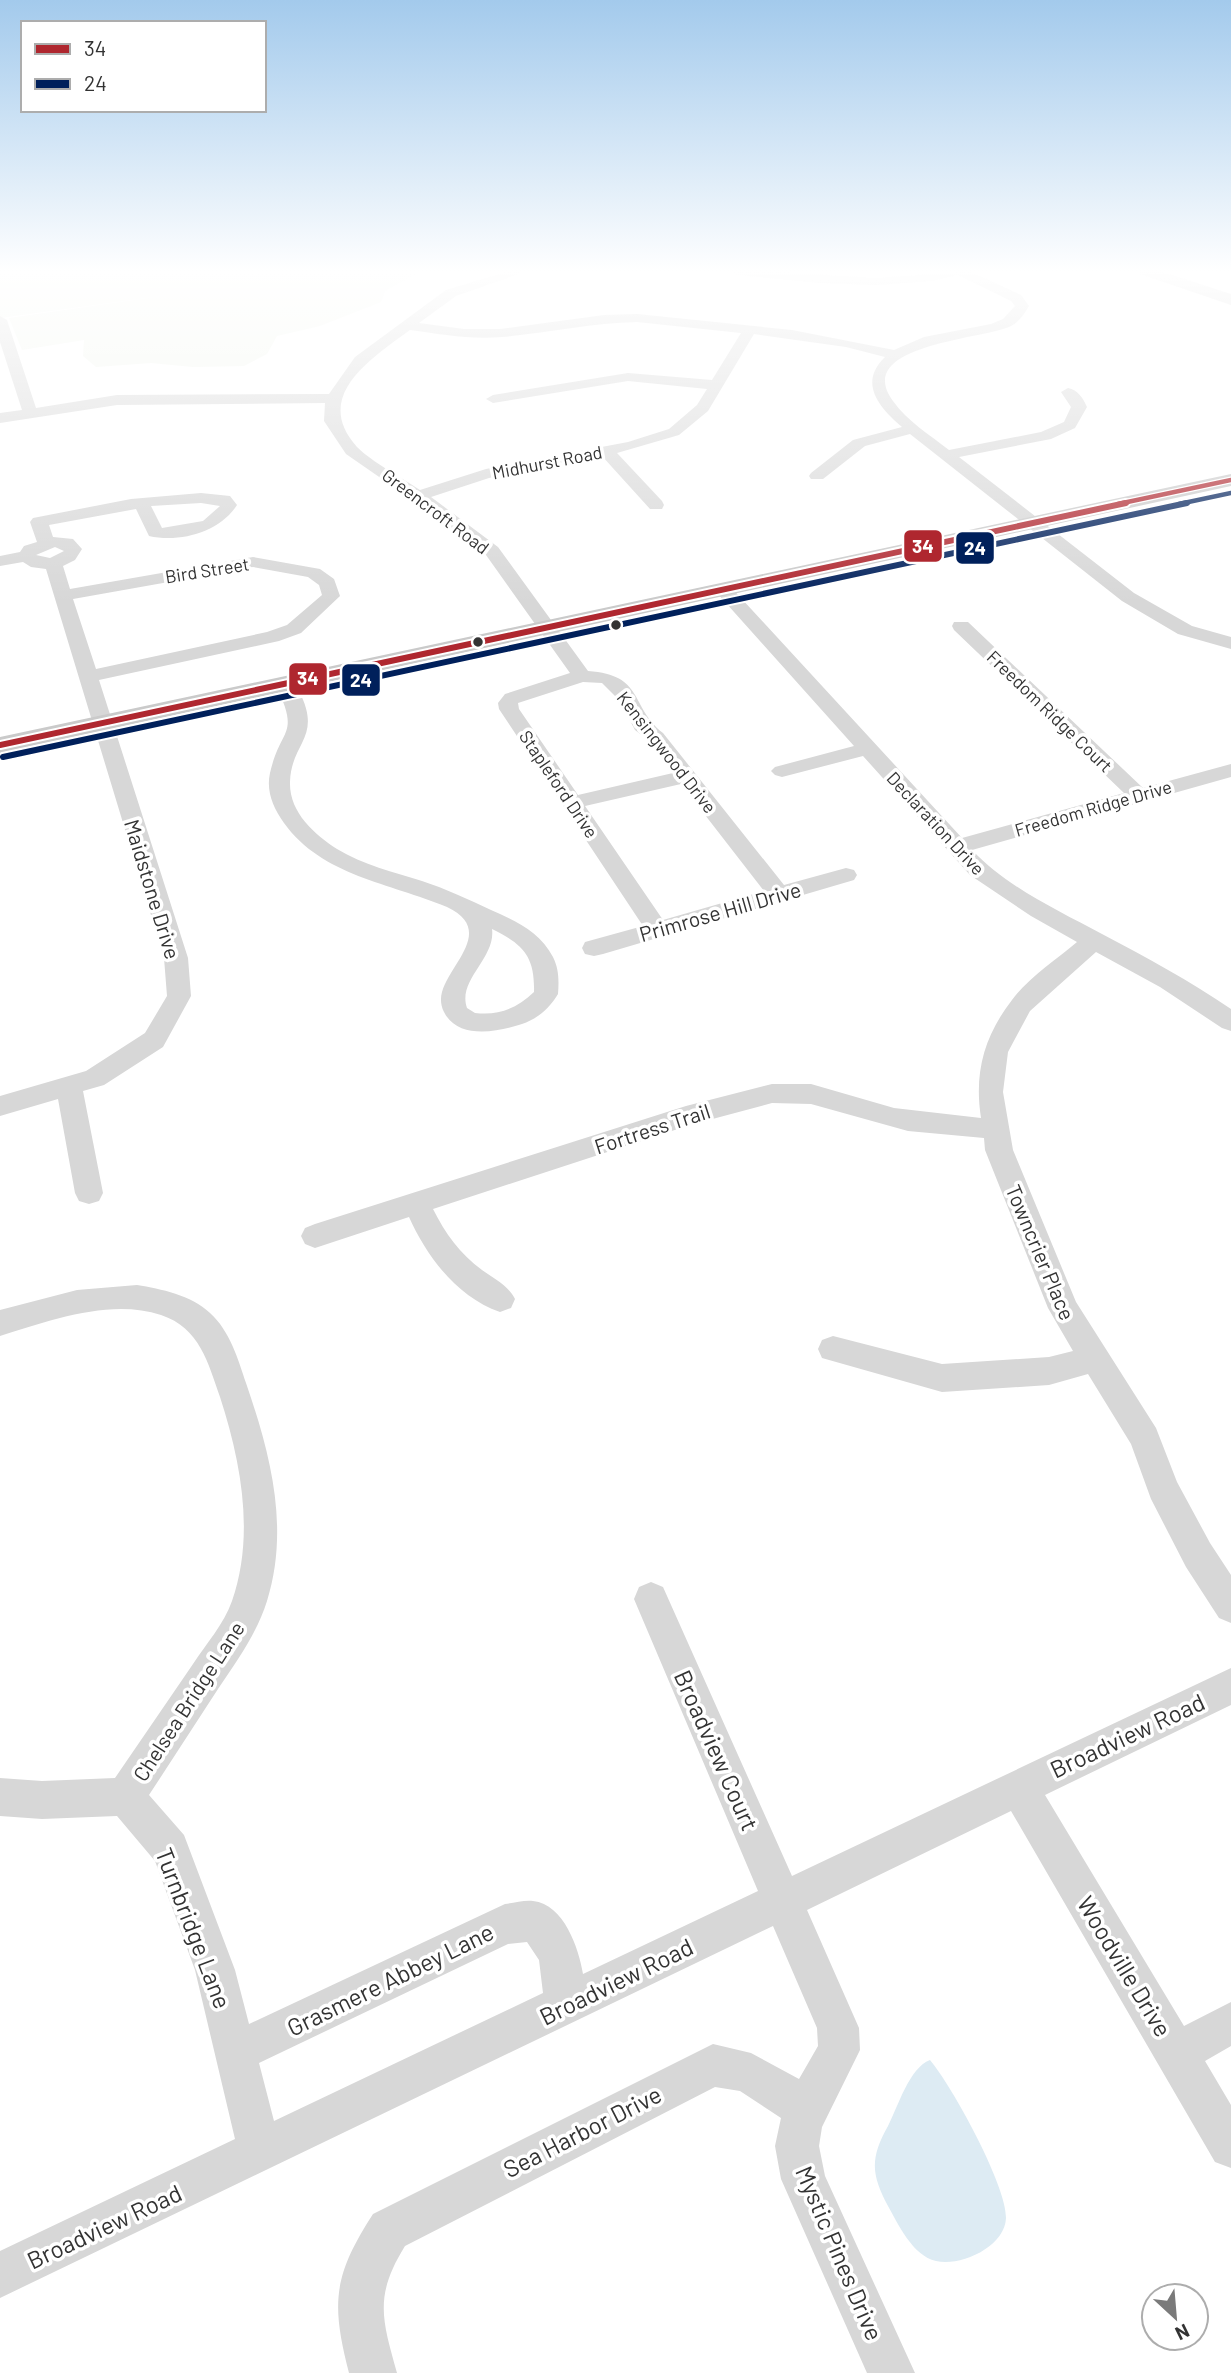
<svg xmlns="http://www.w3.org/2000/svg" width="1231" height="2373" viewBox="0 0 1231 2373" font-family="Barlow,sans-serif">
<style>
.green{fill:#f1f5ed}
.water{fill:#ddebf3}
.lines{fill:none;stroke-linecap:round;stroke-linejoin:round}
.minor{fill:#d7d7d7;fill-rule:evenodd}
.major{fill:#cacaca;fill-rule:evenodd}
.bus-1-far1-casing{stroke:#fff;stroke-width:7}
.bus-1-casing{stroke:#fff;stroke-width:10}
.bus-2-far1-casing{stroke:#fff;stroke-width:7}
.bus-2-casing{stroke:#fff;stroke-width:10}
.bus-1-far1{stroke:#af272f;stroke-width:4.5}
.bus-1{stroke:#af272f;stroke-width:6}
.bus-2-far1{stroke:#00205b;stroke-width:4.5}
.bus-2{stroke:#00205b;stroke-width:6}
.bus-dot{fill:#333;stroke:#fff;stroke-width:2.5}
.labels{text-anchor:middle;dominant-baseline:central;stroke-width:7;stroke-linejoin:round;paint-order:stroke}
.far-street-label{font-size:18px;fill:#333;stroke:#fff}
.street-label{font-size:21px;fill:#333;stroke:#fff}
.near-street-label{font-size:24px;fill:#333;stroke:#fff}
.line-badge{stroke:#fff;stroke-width:2.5}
.badge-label{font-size:19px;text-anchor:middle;font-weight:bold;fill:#fff}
</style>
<rect width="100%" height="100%" fill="#fff"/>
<path class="green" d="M 0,271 L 422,271 L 385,291 L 381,302 L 320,326 L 277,336 L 267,354 L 244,366 L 193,367 L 151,363 L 96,367 L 83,356 L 84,340 L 22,350 L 9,318 L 175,294 L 0,318 Z"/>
<path class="water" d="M 930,2060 C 952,2086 1007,2186 1006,2218 C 1005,2247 960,2267 936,2261 C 913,2256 898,2224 888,2206 C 871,2174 870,2158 888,2126 C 898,2107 909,2068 930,2060 Z"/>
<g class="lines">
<path class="minor" d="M 509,271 L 527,271 L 456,296 L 419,323 L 464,329 L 500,329 L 604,315 L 637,314 L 792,330 L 894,350 L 924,337 L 991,324 L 1003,319 L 1015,306 L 1011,301 L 958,275 L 932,281 L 876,285 L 821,283 L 737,275 L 731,271 L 768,271 L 876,278 L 969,271 L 1021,295 L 1029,306 C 1024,314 1020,321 1011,326 C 987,339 851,344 893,401 C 907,421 930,435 949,450 L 1041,432 L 1064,422 L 1071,407 L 1061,392 L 1068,388 C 1078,390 1083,398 1087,407 L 1075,428 L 1051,439 L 959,457 L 1134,593 L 1192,626 L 1231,637 L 1231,649 L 1178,634 L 1122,601 L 910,434 L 865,446 L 823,479 L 811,479 L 809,476 L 811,473 L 853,440 L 902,427 C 879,407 858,383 885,357 L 846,347 L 754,334 L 708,411 L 679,435 L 617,453 L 662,501 L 664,505 L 662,509 L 650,509 L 602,456 L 489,478 L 431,497 L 498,547 L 588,671 C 645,675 629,706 663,733 L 784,885 L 846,868 L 854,870 L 857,875 L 854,880 L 603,954 L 594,956 L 585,954 L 582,948 L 585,942 L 643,926 L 499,709 L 498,703 L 505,694 L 570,673 L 486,555 L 447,524 L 346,454 L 324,421 L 325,403 L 117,405 L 0,423 L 0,413 L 22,410 L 0,342 L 0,316 L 7,320 L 36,408 L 117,395 L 329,394 L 355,357 L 446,290 ZM 637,322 L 741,333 L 712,380 L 628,373 L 493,395 L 486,399 L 493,403 L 628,381 L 707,389 L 697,405 L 669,429 L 628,442 L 486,469 L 420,490 C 402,478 372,462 357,447 C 311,396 372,358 410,330 C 440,334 471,340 502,337 C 547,333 591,323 637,322 ZM 583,682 L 602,683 L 619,700 L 635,730 L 649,741 L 673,773 L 578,795 L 519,709 L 518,703 ZM 681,784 L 764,891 L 663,920 L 585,806 Z
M 201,493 L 230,496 L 237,505 C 220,532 180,543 149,536 L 136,509 L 49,525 L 53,537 L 73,539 L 82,549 L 75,560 L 63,566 L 70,589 L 253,557 L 320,569 L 334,579 L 340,596 L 301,633 L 279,641 L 99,680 L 188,958 L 191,996 L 163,1047 L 104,1085 L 83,1091 L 103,1193 L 99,1201 L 89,1204 L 79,1201 L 75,1193 L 58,1099 L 0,1116 L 0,1096 L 86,1071 L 145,1033 L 167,996 L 164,958 L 46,569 L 31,567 L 23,562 L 0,566 L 0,556 L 20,552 L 24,546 L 37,542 L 30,522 L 33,518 L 131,499 ZM 201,503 L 220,506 L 203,521 L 162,528 L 151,506 ZM 55,547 L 64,551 L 50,558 L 36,555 ZM 253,567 L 308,577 L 319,585 L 322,595 L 287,625 L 267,632 L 96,669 L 73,599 Z
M 723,584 L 729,585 L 962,838 L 1124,793 L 954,630 L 952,626 L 954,622 L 968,622 L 1143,788 L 1231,764 L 1231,777 L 972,850 C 1007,887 1057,910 1102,934 C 1146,957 1190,981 1231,1009 L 1231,1031 L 1222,1028 L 1160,987 L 1096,952 L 1030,1011 L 1008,1052 L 1003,1092 L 1013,1150 L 1076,1302 L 1156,1428 L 1177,1482 L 1210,1543 L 1231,1575 L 1231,1623 L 1219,1618 L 1186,1567 L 1151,1499 L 1131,1444 L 1088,1374 L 1049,1385 L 942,1392 L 822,1358 L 818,1349 L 822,1340 L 833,1336 L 942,1364 L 1049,1357 L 1073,1351 L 1048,1308 L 985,1150 L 984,1138 L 908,1131 L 811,1104 L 772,1103 L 690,1125 L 433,1209 C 445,1233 460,1254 482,1270 C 494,1279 508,1285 515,1299 L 511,1308 L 500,1312 C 457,1297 427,1257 409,1217 L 315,1248 L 305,1244 L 301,1236 L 305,1228 L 315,1224 L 686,1106 L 772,1084 L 811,1084 L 894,1108 L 981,1118 C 974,1073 984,1036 1012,1000 C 1027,979 1057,959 1077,942 L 1031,916 L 970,875 L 863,756 L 782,777 L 775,775 L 771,771 L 775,767 L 854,746 L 717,593 L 714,589 L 717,585 Z
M 285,677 C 294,679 295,684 299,691 C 323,738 291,742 290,782 C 289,812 314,834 337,849 C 363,865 394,872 422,881 C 446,889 468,899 491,910 C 516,921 540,932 553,957 C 559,969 559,981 558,994 C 550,1008 537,1019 522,1024 C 498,1032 458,1040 444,1012 C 441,1006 440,999 442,992 C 451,962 495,930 447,907 C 390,883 322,876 284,823 C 273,808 266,791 270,773 C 281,725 301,738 275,683 ZM 492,929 C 523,944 535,956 534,992 C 517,1008 499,1016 475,1013 L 467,1008 C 457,980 496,958 492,929 Z
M 137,1285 C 161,1289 191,1295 210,1313 C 230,1331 238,1359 246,1383 C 270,1453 290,1527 267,1601 C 257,1633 237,1661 218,1689 C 195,1724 172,1760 149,1795 L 184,1835 L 235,1970 L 249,2024 L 505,1904 C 514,1903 524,1900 533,1901 C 564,1904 579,1949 583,1974 L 758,1891 L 634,1599 L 639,1587 L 651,1582 L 663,1587 L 792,1876 L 1231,1668 L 1231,1705 L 1045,1795 L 1184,2026 L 1231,2002 L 1231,2046 L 1205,2061 L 1231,2105 L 1231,2168 L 1215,2162 L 1011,1811 L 807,1910 L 859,2028 L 860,2050 L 822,2127 L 819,2146 L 825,2176 L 915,2373 L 867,2373 L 781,2179 L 775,2146 L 781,2118 L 740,2091 L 715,2087 L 405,2246 C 374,2296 382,2319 397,2373 L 349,2373 C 331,2303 333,2276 373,2214 L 713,2044 L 751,2053 L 799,2079 L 818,2046 L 817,2028 L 773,1926 L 0,2298 L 0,2251 L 235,2139 L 195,1970 L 155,1861 L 117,1816 L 42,1819 L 0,1816 L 0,1778 L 42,1781 L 115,1778 C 141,1740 167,1702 193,1664 C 206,1644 224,1624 232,1601 C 255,1535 241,1462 220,1397 C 208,1363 200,1328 161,1315 C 110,1298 49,1321 0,1336 L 0,1310 L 77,1290 ZM 527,1942 L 539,1960 L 543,1993 L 274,2121 L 259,2063 L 508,1944 Z"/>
<path class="major" d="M 1138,271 L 1160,271 L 1231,294 L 1231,305 L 1140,274 Z
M 1231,474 L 1231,486 L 0,753 L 0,737 Z"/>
<g class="bus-1-far1-casing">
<path id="bus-1-far1" d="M 1118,504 L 1231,480"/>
</g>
<g class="bus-1-casing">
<path id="bus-1" d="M 0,745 L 1126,503"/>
</g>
<g class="bus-2-far1-casing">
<path id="bus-2-far1" d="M 1179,504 L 1231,493"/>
</g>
<g class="bus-2-casing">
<path id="bus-2" d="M 3,757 L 1187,503"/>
</g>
<use href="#bus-1-far1" class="bus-1-far1"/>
<use href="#bus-1" class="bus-1"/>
<use href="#bus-2-far1" class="bus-2-far1"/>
<use href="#bus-2" class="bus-2"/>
</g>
<linearGradient id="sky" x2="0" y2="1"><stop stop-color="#a3caec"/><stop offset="0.45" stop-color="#fff"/><stop offset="1" stop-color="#fff" stop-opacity="0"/></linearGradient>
<rect width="1231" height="603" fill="url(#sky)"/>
<g class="bus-dot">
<circle cx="616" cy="625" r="6"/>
<circle cx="478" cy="642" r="6"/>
</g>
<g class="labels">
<g class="far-street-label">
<text transform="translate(547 462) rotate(-11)">Midhurst Road</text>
<text transform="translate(436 511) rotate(37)">Greencroft Road</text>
<text transform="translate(207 570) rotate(-9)">Bird Street</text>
<text transform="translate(1050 711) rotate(44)">Freedom Ridge Court</text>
<text transform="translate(667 752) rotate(52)">Kensingwood Drive</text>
<text transform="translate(559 784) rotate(56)">Stapleford Drive</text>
<text transform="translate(1093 808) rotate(-16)">Freedom Ridge Drive</text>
<text transform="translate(936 823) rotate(47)">Declaration Drive</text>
</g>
<g class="street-label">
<text transform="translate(153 889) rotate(73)">Maidstone Drive</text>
<text transform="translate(720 911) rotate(-16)">Primrose Hill Drive</text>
<text transform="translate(652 1128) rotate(-18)">Fortress Trail</text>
<text transform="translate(1041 1252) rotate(67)">Towncrier Place</text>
<text transform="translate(188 1701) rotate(-57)">Chelsea Bridge Lane</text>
</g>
<g class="near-street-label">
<text transform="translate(1127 1735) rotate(-25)">Broadview Road</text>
<text transform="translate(717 1750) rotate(66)">Broadview Court</text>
<text transform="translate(194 1928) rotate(69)">Turnbridge Lane</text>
<text transform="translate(1125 1966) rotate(59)">Woodville Drive</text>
<text transform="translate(390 1979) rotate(-26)">Grasmere Abbey Lane</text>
<text transform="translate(616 1981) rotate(-26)">Broadview Road</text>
<text transform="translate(582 2131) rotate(-27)">Sea Harbor Drive</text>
<text transform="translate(104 2226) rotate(-25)">Broadview Road</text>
<text transform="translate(840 2253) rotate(67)">Mystic Pines Drive</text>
</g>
</g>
<g class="line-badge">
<rect x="903" y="529" width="40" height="34" rx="7" fill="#af272f"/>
<rect x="955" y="531" width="40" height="34" rx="7" fill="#00205b"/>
<rect x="288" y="662" width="40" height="34" rx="7" fill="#af272f"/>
<rect x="341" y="663" width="40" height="34" rx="7" fill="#00205b"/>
</g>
<g class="badge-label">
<text x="923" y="553">34</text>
<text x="975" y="555">24</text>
<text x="308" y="685">34</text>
<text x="361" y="687">24</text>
</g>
<rect x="21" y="21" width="245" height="91" fill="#ffffff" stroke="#adadad" stroke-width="2"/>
<rect x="35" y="44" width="35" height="10" fill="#af272f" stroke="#adadad" stroke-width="2"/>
<text x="84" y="56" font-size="21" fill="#333333">34</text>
<rect x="35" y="79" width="35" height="10" fill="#00205b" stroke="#adadad" stroke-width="2"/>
<text x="84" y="91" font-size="21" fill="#333333">24</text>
<g transform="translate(1175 2317) rotate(154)"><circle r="33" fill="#ffffff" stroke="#adadad" stroke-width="2"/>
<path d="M0-5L12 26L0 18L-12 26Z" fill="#7a7a7a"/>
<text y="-10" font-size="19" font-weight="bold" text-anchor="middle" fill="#333333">N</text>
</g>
</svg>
